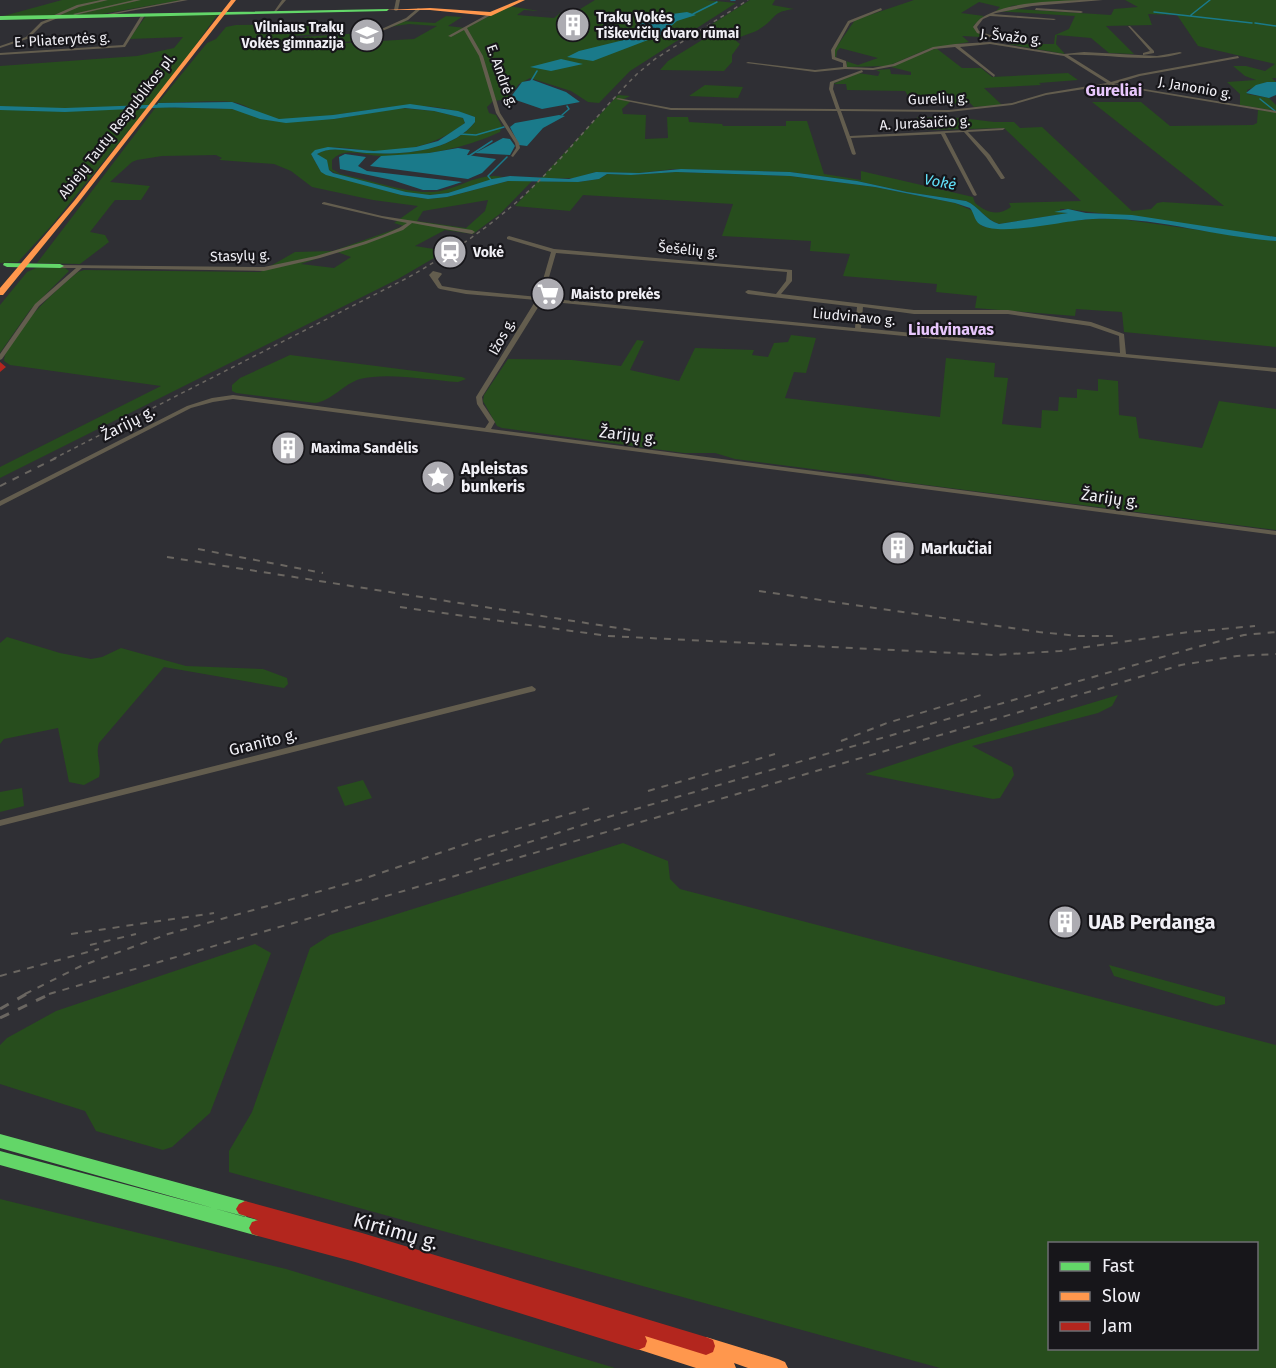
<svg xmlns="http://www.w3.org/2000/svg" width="1276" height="1368" viewBox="0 0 1276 1368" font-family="'Fira Sans',sans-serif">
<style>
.green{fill:#274d1d;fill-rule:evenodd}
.water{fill:#1a7a8a}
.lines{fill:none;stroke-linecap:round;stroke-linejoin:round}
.stream{stroke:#1a7a8a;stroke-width:1.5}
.river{fill:#1a7a8a;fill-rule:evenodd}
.street{fill:#635d4e;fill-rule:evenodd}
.fast{fill:#63d668;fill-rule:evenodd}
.slow{fill:#ff974d;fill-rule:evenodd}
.jam{fill:#b3261e;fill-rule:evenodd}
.rail-far2{stroke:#6a6661;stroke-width:1.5;stroke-dasharray:4 4;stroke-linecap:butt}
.rail-far1{stroke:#6a6661;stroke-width:2;stroke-dasharray:7 7;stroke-linecap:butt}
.rail{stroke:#6a6661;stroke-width:3;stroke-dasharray:10 10;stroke-linecap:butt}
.labels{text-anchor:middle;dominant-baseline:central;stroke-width:4.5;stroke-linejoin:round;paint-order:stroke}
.far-poi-label{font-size:14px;font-weight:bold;fill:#f1f0f6;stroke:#17161a;text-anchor:start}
.far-street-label{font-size:14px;fill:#f1f0f6;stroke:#17161a}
.far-water-label{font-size:15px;font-style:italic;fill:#61dff7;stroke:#17161a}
.far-quarter-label{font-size:16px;font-weight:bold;fill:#e8c7fd;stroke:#17161a}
.street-label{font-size:16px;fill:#f1f0f6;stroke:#17161a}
.poi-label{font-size:16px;font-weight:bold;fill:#f1f0f6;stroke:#17161a;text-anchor:start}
.near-poi-label{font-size:20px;font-weight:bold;fill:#f1f0f6;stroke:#17161a;text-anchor:start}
.near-street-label{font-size:20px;fill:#f1f0f6;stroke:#17161a}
</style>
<rect width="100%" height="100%" fill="#2f2f34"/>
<path class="green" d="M 62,0 L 182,0 L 102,14 L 0,17 Z
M 595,0 L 706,0 L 736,3 L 630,71 L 599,103 L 588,102 L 571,91 L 530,78 L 519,84 L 509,96 L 511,99 L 493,101 L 487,107 L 489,113 L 496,115 L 502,126 L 500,132 C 463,149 422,157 381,156 C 365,156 345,146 332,160 L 332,169 L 340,174 C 367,179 405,193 431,192 C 457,191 478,171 503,177 L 448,193 L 430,195 L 413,194 L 340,175 L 329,170 L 326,160 L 317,154 C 331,145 351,151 367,153 C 402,155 452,152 475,122 L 475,117 C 405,90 349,121 279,119 C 262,119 249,104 232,102 C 210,100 181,103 158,103 L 207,43 L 216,39 L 226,27 L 236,25 L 307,24 L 306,26 L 335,28 L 330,33 L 293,36 L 294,46 L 414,39 L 437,26 L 409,24 L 388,27 L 402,21 L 435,23 L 446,16 L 462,17 L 448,26 L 466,28 L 509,6 L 539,11 L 524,10 L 517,15 L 554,18 L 560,13 L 540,11 L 572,14 Z
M 750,0 L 775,0 L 772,5 L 794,9 C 771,12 778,17 761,28 C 754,34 743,34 735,40 L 740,44 L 732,55 L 732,62 L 724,71 L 660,70 L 668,61 L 702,40 L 699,34 L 708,29 L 706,28 Z
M 914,0 L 1086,0 L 1010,6 L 1016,9 L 1111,15 L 1114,9 L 1138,7 L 1125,0 L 1276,0 L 1276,78 L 1272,78 L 1276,82 L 1267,82 L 1247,90 L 1247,94 L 1269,98 L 1276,105 L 1276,111 L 1240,105 L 1240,94 L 1227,82 L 1256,80 L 1245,76 L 1233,66 L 1246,66 L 1265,71 L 1275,64 L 1198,46 L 1177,15 L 1148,14 L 1152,25 L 1106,26 L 1134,54 L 1109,53 L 1091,38 L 1057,35 L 1056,44 L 1065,54 L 1008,44 L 1054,44 L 1055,35 L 1069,29 L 1075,16 L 996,11 L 1000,7 L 979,2 L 961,13 L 984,16 L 974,25 L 982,37 L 962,36 L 969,42 L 928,49 L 888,66 L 846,67 L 847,62 L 834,57 L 835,49 L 855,20 ZM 840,48 L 878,58 L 858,65 L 836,58 L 837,51 Z
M 217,15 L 181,66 L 52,225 L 18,262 L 0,263 L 0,66 L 137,56 L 174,48 L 183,37 L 129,39 L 146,16 Z
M 362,33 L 372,37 L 370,40 L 304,45 L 307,44 L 303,41 L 305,38 L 301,37 Z
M 936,48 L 962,68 L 981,68 L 992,77 L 1068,73 L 1078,80 L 1039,83 L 1041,85 L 984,88 L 1002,105 L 974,107 L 970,103 L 955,104 L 949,98 L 909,97 L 905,91 L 847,90 L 846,84 L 833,84 L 858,73 L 878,76 L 880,72 L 876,70 L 890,69 L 891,74 L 911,75 L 911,72 L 891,67 Z
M 705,85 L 743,87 L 738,98 L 689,96 Z
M 618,95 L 630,96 L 622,100 L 631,101 L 622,109 L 623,114 L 646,115 L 645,139 L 668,138 L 667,117 L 688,117 L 689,122 L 722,124 L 723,126 L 786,126 L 786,121 L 807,121 L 824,174 L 861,180 L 861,171 L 973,197 L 975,203 C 986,212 997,217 1011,207 L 1009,203 L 1081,201 L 1004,128 L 927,130 L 917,117 L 962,118 L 994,122 L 1014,122 L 1020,128 L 1042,127 L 1132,211 L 1151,209 L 1157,203 L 1163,202 L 1224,206 L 1092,102 L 1141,102 L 1170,126 L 1253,125 L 1257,123 L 1258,110 L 1276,112 L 1276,237 L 1068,209 L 1060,209 L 1060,212 L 1070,213 L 999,224 C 986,220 979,207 966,201 L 907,192 L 857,181 L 790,172 L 674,169 L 639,173 L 596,172 L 575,178 L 540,179 Z
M 156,107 L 232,109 L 273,121 L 334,119 L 400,108 L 434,111 L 463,118 L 465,123 C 438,144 408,152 374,151 C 352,150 330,142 311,154 L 321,172 L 401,195 L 428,199 L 447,197 L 508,181 L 532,181 L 501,213 L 473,234 L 445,230 L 415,246 L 446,251 L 398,279 L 0,478 L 0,467 L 161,386 L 10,365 L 4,361 C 7,334 57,289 78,272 L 84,270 L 260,272 L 295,252 L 333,251 L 404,226 L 394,223 L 418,206 L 373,200 L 312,187 L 291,171 L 274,164 L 219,160 L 222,158 L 216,155 L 162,156 L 137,160 L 132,162 L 110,182 L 150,186 L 141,200 L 115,200 L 90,232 L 105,235 L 109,242 L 80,264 L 37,263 ZM 488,200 L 485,211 L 466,228 L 417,221 L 423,211 ZM 337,252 L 351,257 L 334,268 L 301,264 Z
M 676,172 L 790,176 L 875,187 L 955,203 L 973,211 L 982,226 L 990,228 L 1092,219 L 1121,219 L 1276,241 L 1276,347 L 1124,332 L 1122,312 L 1076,309 L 1075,316 L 975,308 L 977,296 L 936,292 L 937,284 L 843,276 L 850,254 L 810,251 L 811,241 L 722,236 L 733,204 L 583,195 L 570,211 L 515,206 L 538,181 L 578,182 L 599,179 L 607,174 L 631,175 Z
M 36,268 L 65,268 L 69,271 L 30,310 L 0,353 L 0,305 L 27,272 Z
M 791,335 L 816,338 L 806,373 L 794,372 L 785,398 L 940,417 L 946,358 L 995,363 L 994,377 L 1008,378 L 1002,424 L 1041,428 L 1042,410 L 1058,411 L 1059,397 L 1077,398 L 1077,389 L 1098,391 L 1098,379 L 1118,381 L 1119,415 L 1136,417 L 1139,438 L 1202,448 L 1219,401 L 1276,409 L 1276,530 L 903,482 L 863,474 L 843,473 L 735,459 L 715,453 L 684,453 L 502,428 L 497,426 L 483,401 L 484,395 L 508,359 L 572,360 L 621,366 L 637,340 L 644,341 L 630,370 L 679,381 L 695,348 L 754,350 L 752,355 L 768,357 L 774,343 L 788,342 Z
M 290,355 L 462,377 L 466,379 L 458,382 C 429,380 387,372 360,379 C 343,384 332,401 315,403 L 236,393 L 232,391 L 232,385 L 240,378 Z
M 7,637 L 60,653 L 91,659 L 102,657 L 121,648 L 186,666 L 263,669 L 287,678 L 288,684 L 284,688 L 164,667 L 99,743 C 95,755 102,765 99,777 L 84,785 L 69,782 L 58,728 L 4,739 L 0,744 L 0,643 Z
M 1118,695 L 1112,706 L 1098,713 L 972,746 L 1012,767 L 1014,775 L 1000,798 L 993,799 L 865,774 L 955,744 Z
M 363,780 L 372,798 L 345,806 L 337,787 Z
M 22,788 L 24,806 L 0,812 L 0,792 Z
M 623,843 L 668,861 L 670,879 L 680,889 L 1276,1045 L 1276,1368 L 940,1368 L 229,1172 L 229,1151 L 252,1112 L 310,948 L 330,935 ZM 1050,1244 L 1256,1244 L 1256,1348 L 1050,1348 Z
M 255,944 L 271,953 L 210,1113 L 172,1147 L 163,1150 L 96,1131 L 85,1111 L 0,1084 L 0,1045 L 7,1038 L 56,1011 Z
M 1109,965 L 1225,997 L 1225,1004 L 1216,1006 L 1114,976 Z
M 0,1199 L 286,1269 L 615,1368 L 0,1368 Z"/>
<path class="water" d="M 687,12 L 696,15 L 677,21 L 661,35 L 637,34 L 631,31 L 650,17 Z
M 632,38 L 648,40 L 593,61 L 567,57 L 579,51 Z
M 561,59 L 583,64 L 551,71 L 530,67 Z
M 533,80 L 566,92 L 580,102 L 542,109 L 510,98 L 522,82 Z
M 1267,82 L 1276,82 L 1276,95 L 1269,98 L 1246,93 L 1256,85 Z
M 232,102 L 279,119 L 333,115 L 410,104 L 458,111 L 475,117 L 475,122 C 451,152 403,155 367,153 C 351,152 331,145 317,154 L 327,160 L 329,170 L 333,173 L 406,192 L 430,195 L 448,193 L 492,179 L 510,176 L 569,179 L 596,172 L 639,173 L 681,169 L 790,172 L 857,181 L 907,192 L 966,201 C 979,206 985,220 999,224 L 1068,213 L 1054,212 L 1068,209 L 1086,213 L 1132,215 L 1276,237 L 1276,241 C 1215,237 1154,216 1093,219 C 1066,220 1004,236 983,226 C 974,223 975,214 970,208 L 955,203 L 875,187 L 790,176 L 676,172 L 631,175 L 607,174 L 599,179 L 578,182 L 508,181 L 447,197 L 428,199 L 401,195 L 326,175 L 321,172 L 311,154 L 315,150 L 328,147 L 374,151 L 416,147 L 438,141 L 465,123 L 463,118 L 434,111 L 405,108 L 334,119 L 286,123 L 260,119 L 232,109 L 156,107 L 158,103 Z
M 559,115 L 565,116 L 543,128 L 527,146 L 519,145 L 510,127 L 515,123 Z
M 503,138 L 510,139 L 515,146 L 510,155 L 475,153 Z
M 458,148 L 470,150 L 467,155 L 496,159 L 482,173 L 468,179 L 370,166 L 381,156 L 429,153 Z
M 345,154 L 366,157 L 358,166 L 367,171 L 462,182 L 437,190 L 423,190 L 392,180 L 340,169 L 339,157 Z"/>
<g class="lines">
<path class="stream" d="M 731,0 L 735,0
M 1154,12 L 1252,23
M 693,14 L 717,2
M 1191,15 L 1210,0
M 1255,23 L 1276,26
M 531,81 L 537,71
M 1260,99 L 1275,111
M 562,115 L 569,109 L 567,106
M 460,134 L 476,135 L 504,127
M 469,156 L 492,141
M 492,181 L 488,176 L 507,157"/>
<path class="river" d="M 174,104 L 176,107 L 65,112 L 0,110 L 0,106 L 65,108 Z"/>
<path class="street" d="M 101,0 L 108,0 L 79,7 L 58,16 L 58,18 L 43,24 L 30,37 L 89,36 L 90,38 L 27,39 L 0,48 L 0,46 L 26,37 L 41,22 L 52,18 L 52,16 L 77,5 Z
M 134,0 L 141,0 L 75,15 L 73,14 Z
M 181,0 L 188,0 L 99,17 L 97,16 Z
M 282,0 L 286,0 L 275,13 L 273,13 Z
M 396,0 L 400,0 L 398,10 L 396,11 L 394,10 Z
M 1081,0 L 1103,0 L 1032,6 L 996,13 L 993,14 L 1056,19 L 1054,20 L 990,16 L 983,19 L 977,27 L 979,31 L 1001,39 L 1000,41 L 977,33 L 973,27 C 976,23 979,19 983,17 C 1007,2 1053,1 1081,0 Z
M 418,8 L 421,9 L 408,20 L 380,32 L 377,31 L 406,18 Z
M 881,8 L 882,10 L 850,23 L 835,50 L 835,57 L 846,61 L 847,67 L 873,68 L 893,64 L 933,47 L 955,44 L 990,42 L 1064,54 L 1084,52 L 1157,56 L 1180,52 L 1182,53 C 1151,64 1102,53 1068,55 L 1111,82 L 1139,74 L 1238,56 L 1239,58 L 1140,76 L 1114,84 L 1276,111 L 1276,113 L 1110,85 L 1046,95 L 1012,105 L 949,112 L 841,111 L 850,136 L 1005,128 L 1003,130 L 968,132 L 990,155 L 1005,178 L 1003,179 L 1001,179 L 986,157 L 964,132 L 945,133 L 977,195 L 975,196 L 973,195 L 941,134 L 851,138 L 856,154 L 854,155 L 852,154 L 837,111 L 671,110 L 616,99 L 618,98 L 671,108 L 836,109 L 829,89 L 830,82 L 862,70 L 863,72 L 834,83 L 833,89 L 840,109 L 949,110 L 1012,103 L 1046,93 L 1107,83 L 1064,56 L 990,44 L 960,47 L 995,75 L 994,77 L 955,47 L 934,49 L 895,66 L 873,70 L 845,69 L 815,72 L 746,63 L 748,62 L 815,70 L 843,67 L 843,63 L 832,59 L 831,50 L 848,21 Z
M 1036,8 L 1081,11 L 1083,12 L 1081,13 L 1035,10 Z
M 490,13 L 493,14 L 467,28 L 483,56 L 500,113 L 519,143 L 520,148 L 513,157 L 511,156 L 516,148 L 515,143 L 496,113 L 479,56 L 464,30 L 451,37 L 448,36 Z
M 142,14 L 145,15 L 125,47 L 0,55 L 0,53 L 123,45 Z
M 1128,26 L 1130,26 L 1154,51 L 1154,53 L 1143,55 L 1143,53 L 1150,51 Z
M 324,202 L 382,216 L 472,230 L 475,232 L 472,234 L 412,223 L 403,230 L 366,244 L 320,258 L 264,271 L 82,268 L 39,306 L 2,359 L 0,360 L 0,354 L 35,304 L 76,268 L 60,268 L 58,267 L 58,265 L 264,267 L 316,256 L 363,242 L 383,235 L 399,228 L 407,223 L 382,218 L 322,204 L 322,203 Z
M 509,236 L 554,249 L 792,270 L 792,281 L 781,294 L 914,310 L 1008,310 L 1091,322 L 1124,334 L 1126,354 L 1276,368 L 1276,372 L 542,301 L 482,397 L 483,404 L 495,422 L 491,429 L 1276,531 L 1276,535 L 233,399 L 213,402 L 191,408 L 0,506 L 0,501 L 187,406 L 212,398 L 233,395 L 485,428 L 489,422 L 477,404 L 476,397 L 536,300 L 466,294 L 440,289 L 438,288 L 429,275 L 433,271 L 441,273 L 442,274 L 438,279 L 442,286 L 466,290 L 538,297 L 551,252 L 507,239 L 507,237 ZM 556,253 L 787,272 L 786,281 L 776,294 L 748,290 L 745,292 L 748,294 L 857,307 L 855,328 L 543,298 ZM 863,307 L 914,314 L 1008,314 L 1090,326 L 1119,336 L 1120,353 L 861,328 Z
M 532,686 L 536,689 L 535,691 L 0,826 L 0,820 Z"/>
<path class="fast" d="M 389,9 L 387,11 L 0,20 L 0,16 Z
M 4,263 L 60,264 L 64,266 L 60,268 L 7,267 L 3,265 Z
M 0,1134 L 245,1201 L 251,1204 L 254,1209 L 251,1214 L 245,1217 L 0,1148 Z
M 0,1151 L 258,1220 L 264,1222 L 267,1228 L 264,1234 L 258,1236 L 0,1165 Z"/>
<path class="slow" d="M 231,0 L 236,0 L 78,203 L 3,295 L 0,295 L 0,288 L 74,201 Z
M 519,0 L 525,0 L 491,16 L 430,10 L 385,10 L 430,8 L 490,12 Z
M 638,1332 L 698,1350 L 697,1346 L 699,1340 L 706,1337 L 778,1359 L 785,1362 L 788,1368 L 748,1368 L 734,1363 L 736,1368 L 696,1368 L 631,1347 L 629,1341 L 631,1335 Z"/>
<path class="jam" d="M 0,362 L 6,367 L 0,372 Z
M 245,1201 L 362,1233 L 706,1337 L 713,1340 L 715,1346 L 713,1352 L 706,1355 L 645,1336 L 647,1341 L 645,1347 L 638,1350 L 355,1262 L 258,1236 L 252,1234 L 249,1228 L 252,1222 L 258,1220 L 239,1214 L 236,1209 L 239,1204 Z"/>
<path class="rail-far2" d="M 53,459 L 409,277 C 449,254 487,229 521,198 C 563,160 597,114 637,74 L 655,59 L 748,0"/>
<path class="rail-far1" d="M 0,486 L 56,458
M 198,549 L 323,573
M 167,557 L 637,631
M 759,591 L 1039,632 L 1078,636 L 1116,636
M 400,607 L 608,636 L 994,655 L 1060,651 L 1189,632 L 1255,626
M 841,741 L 887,723 L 981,695
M 648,791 L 775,754
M 474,860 L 601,819 L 1197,647 L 1244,635 L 1276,632
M 71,934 L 214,913
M 90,945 L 136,934
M 0,976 L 99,949
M 25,994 L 81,966 L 168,934 L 360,880 L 478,840 L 593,807
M 49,994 L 1181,665 L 1237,656 L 1276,654"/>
<path class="rail" d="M 0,1009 L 28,993
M 0,1018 L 52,993"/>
</g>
<defs>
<g id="building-disc" transform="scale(1.725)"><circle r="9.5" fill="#adacb2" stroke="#17161a"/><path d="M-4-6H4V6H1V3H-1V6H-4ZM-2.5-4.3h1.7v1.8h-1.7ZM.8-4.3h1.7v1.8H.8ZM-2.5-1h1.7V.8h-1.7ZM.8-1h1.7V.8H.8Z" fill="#fff"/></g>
<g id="school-disc" transform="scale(1.725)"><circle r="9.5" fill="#adacb2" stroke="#17161a"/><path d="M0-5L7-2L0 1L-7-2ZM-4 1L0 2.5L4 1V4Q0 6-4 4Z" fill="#fff"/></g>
<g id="station-disc" transform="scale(1.725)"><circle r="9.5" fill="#adacb2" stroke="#17161a"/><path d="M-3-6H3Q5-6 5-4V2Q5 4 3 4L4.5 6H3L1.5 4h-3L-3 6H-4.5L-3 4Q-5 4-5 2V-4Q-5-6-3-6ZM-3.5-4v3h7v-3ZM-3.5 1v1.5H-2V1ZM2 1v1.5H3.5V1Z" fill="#fff"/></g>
<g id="supermarket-disc" transform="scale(1.725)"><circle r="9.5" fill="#adacb2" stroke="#17161a"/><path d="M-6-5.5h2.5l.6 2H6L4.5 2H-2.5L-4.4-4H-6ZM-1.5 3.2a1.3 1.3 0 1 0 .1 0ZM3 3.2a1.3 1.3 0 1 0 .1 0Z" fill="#fff"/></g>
<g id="sight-disc" transform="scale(1.725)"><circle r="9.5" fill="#adacb2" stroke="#17161a"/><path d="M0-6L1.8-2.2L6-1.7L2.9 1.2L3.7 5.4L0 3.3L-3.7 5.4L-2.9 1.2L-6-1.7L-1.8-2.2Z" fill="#fff"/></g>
</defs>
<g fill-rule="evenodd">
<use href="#building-disc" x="573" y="25"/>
<use href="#school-disc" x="367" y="35"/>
<use href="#station-disc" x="450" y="252"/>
<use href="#supermarket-disc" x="548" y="294"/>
<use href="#building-disc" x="288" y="448"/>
<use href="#sight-disc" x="438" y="477"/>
<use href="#building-disc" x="898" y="548"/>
<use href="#building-disc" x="1065" y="922"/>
</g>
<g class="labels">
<g class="far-poi-label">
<text x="596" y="17">Trakų Vokės<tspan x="596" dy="16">Tiškevičių dvaro rūmai</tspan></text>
<text x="344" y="27" text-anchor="end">Vilniaus Trakų<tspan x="344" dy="16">Vokės gimnazija</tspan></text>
<text x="473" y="252">Vokė</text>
<text x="571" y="294">Maisto prekės</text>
<text x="311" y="448">Maxima Sandėlis</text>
</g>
<g class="far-street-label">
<text transform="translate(1011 37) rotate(6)">J. Švažo g.</text>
<text transform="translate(62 40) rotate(-3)">E. Pliaterytės g.</text>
<text transform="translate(502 76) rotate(70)">E. Andrė g.</text>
<text transform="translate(1195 88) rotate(10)">J. Janonio g.</text>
<text transform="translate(938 99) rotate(-2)">Gurelių g.</text>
<text transform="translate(925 123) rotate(-3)">A. Jurašaičio g.</text>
<text transform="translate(117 126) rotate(-52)">Abiejų Tautų Respublikos pl.</text>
<text transform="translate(688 250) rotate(5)">Šešėlių g.</text>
<text transform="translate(240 256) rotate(-2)">Stasylų g.</text>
<text transform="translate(854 317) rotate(5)">Liudvinavo g.</text>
<text transform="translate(502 337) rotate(-61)">Ižos g.</text>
</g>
<g class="far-water-label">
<text transform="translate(940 182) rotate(10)">Vokė</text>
</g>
<g class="far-quarter-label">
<text x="1114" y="90">Gureliai</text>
<text x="951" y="329">Liudvinavas</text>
</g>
<g class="street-label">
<text transform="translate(128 423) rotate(-27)">Žarijų g.</text>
<text transform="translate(628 435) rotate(7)">Žarijų g.</text>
<text transform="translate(1110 498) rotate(8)">Žarijų g.</text>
<text transform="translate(263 742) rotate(-14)">Granito g.</text>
</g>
<g class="poi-label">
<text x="461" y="468">Apleistas<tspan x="461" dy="18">bunkeris</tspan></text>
<text x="921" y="548">Markučiai</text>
</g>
<g class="near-poi-label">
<text x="1088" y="922">UAB Perdanga</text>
</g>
<g class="near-street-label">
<text transform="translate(396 1231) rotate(16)">Kirtimų g.</text>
</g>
</g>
<rect x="1048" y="1242" width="210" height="108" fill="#17161a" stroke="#6e6d72" stroke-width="1.5"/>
<rect x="1060" y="1262" width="30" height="9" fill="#63d668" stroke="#6e6d72" stroke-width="1.5"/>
<text x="1102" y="1272" font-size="18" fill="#f1f0f6">Fast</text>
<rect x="1060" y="1292" width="30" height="9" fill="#ff974d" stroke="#6e6d72" stroke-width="1.5"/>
<text x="1102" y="1302" font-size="18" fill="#f1f0f6">Slow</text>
<rect x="1060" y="1322" width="30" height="9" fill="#b3261e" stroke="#6e6d72" stroke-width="1.5"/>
<text x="1102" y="1332" font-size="18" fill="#f1f0f6">Jam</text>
</svg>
